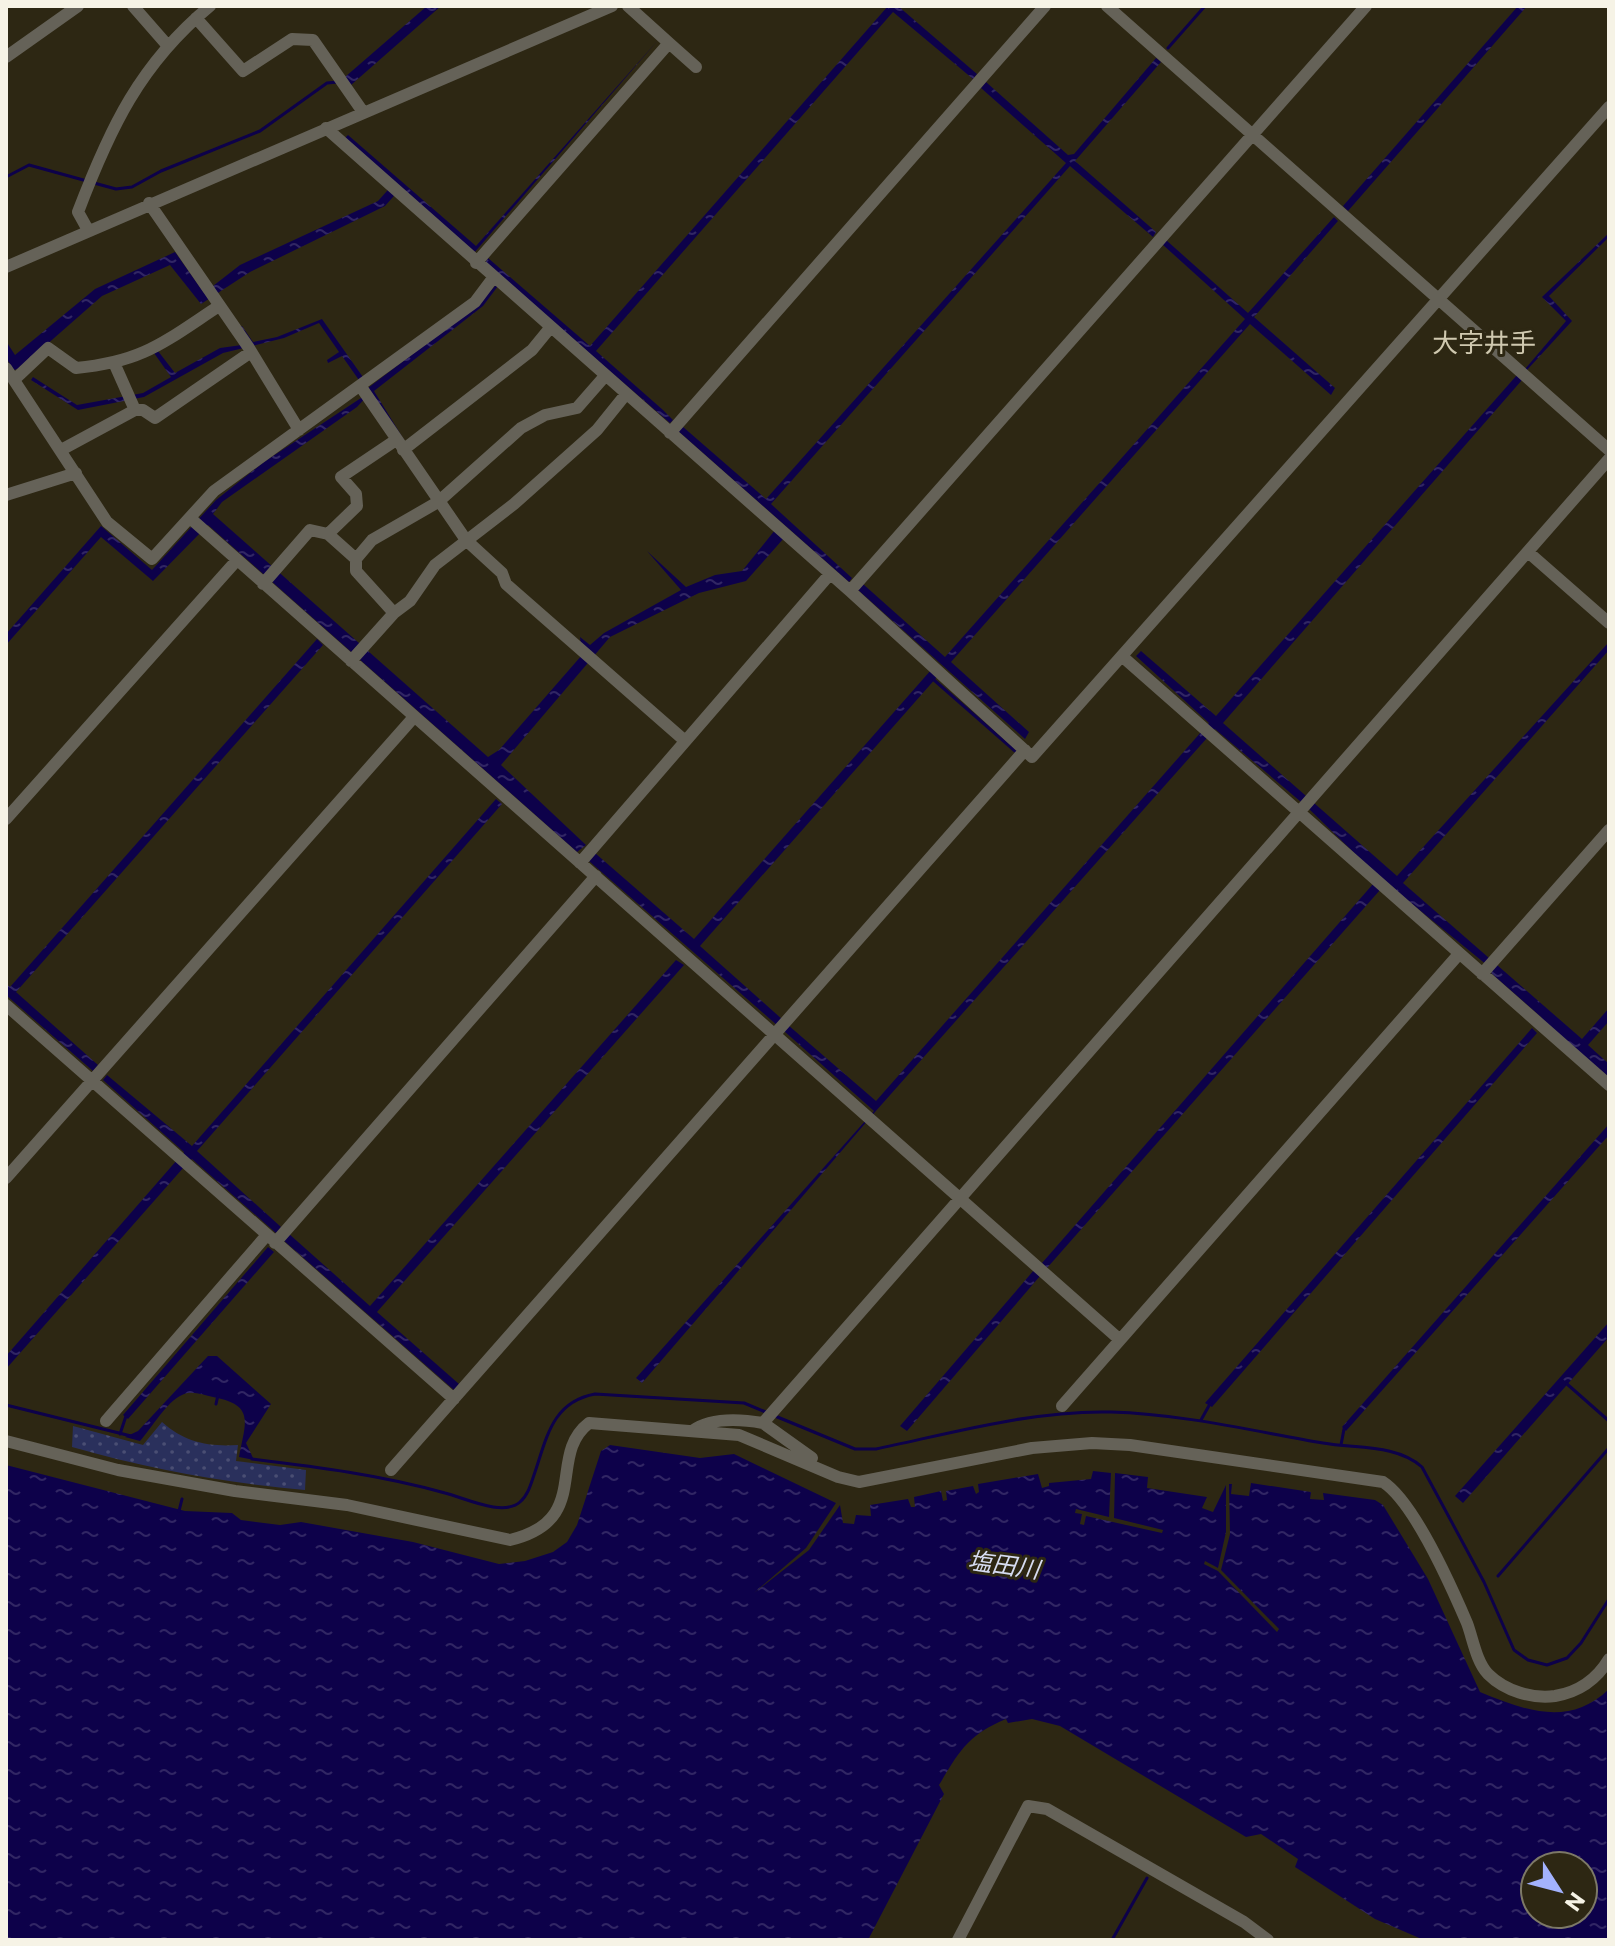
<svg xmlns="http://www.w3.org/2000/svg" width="1615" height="1946" viewBox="0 0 1615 1946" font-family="Commissioner,'Noto Sans JP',sans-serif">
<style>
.grass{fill:url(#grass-dots)}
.water{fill:url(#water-ripples);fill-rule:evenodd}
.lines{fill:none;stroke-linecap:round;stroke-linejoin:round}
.stream{stroke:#0d014a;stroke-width:3}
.minor{stroke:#656258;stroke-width:12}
.labels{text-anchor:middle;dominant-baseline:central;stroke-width:6;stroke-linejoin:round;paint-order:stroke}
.water-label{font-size:24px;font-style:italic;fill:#d6dcf1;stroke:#2d2713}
.quarter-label{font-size:26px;fill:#cfc8af;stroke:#2d2713}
</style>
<defs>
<pattern id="grass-dots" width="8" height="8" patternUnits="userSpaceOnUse" patternTransform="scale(2)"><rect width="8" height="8" fill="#2a305c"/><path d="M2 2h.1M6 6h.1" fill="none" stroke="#4a4e73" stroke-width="1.8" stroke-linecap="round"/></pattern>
<pattern id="water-ripples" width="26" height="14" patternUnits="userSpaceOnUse" patternTransform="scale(2)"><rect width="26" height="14" fill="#0d014a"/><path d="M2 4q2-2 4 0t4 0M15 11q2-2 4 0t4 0" fill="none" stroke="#312664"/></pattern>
</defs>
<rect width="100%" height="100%" fill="#2d2713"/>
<path class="grass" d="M 162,1422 C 184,1442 208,1447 238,1445 L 236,1461 L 306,1470 L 305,1490 C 226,1483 149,1469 72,1447 L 73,1426 L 143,1445 Z"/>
<path class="water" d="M 427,6 L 441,6 L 351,85 L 345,77 Z
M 888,6 L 898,6 L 977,74 L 973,79 L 893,12 L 596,351 L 663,410 L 673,420 L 670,423 L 485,263 L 488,258 L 590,346 Z
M 1518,6 L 1527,6 L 1348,211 L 1343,206 Z
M 659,39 L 474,253 L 401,188 L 385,206 L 250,272 L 201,304 L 170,265 L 102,296 L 20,368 L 14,370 L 6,358 L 6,341 L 15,355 L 95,289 L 175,252 L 204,293 L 240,265 L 378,201 L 395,182 L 344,139 L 348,135 L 476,246 Z
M 1156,58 L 1161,62 L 1075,161 L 1156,232 L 1153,237 L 1070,166 L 771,504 L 852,578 L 849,582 L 677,430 L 682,426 L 766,499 L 1066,163 L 981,88 L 986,82 L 1068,155 L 1074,154 Z
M 1334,217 L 1338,221 L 1254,317 L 1335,388 L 1331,395 L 1250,324 L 951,662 L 1029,732 L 1025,739 L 857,589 L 863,584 L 945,657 L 1245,319 L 1162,244 L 1166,240 L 1248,313 Z
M 1609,233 L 1609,237 L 1549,296 L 1572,321 L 1527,370 L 1525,369 L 1566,321 L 1542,297 Z
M 496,285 L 498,286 L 483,306 L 374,391 L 406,443 L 369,394 L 357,407 L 222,502 L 213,514 L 488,757 L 499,750 L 582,655 L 580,637 L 590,645 L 604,633 L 681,590 L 647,551 L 686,587 L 715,575 L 742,571 L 775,530 L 784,538 L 746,581 L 699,593 L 610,637 L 501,765 L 586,845 L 577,852 L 208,525 L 153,581 L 101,537 L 6,645 L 6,634 L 101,526 L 152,570 L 216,500 L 264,462 L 361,398 L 368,388 L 477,305 Z
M 322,319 L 365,380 L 361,383 L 342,356 L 328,363 L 327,360 L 339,352 L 319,323 L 284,338 L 223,353 L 144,397 L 78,410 L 31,380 L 33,377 L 77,405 L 143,393 L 171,377 L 154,353 L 158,351 L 175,373 L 220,348 L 249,344 L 239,328 L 242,326 L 253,342 L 277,337 Z
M 1517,375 L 1522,380 L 1223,723 L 1397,876 L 1609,642 L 1609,650 L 1403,883 L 1582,1039 L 1609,1008 L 1609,1021 L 1588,1045 L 1609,1064 L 1609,1077 L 1543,1022 L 1541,1017 L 1491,973 L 1493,970 L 1379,877 L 1307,807 L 1215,729 L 875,1112 L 642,1383 L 636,1378 L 874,1111 L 784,1031 L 788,1025 L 876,1101 L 1209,723 L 1136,656 L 1141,651 L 1216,716 Z
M 317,639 L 323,645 L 16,992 L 98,1065 L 93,1071 L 6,995 L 6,984 L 10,987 Z
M 931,670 L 937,677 L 700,946 L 783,1020 L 778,1026 L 589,861 L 595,853 L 694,939 Z
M 496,799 L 502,804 L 197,1151 L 281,1227 L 276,1233 L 192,1159 L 188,1162 L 182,1156 L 184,1152 L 103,1080 L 107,1075 L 192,1146 Z
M 1373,884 L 1380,890 L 1047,1268 L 1042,1263 Z
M 676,960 L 684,965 L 377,1312 L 459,1384 L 454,1390 L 282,1239 L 288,1233 L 370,1306 Z
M 1532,1028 L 1537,1033 L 1212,1407 L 1205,1403 Z
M 1609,1124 L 1609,1135 L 1346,1431 L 1342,1427 Z
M 177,1160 L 184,1167 L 6,1369 L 6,1356 Z
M 268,1247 L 274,1252 L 128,1419 L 123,1415 Z
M 1034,1270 L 1040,1276 L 907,1431 L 900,1426 Z
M 1609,1322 L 1609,1337 L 1463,1503 L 1455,1496 Z
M 208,1356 L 217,1356 L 271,1404 L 246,1443 L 254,1460 L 239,1457 C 245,1423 256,1405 213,1397 C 203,1395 191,1390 182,1395 C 166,1402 152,1428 140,1441 L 125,1437 L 138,1431 Z
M 610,1445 L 700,1458 L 734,1454 L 836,1503 L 806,1548 L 754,1593 L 809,1550 L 840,1505 L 843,1523 L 854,1524 L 856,1515 L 871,1516 L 870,1505 L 908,1499 L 911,1507 L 915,1507 L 914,1497 L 941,1491 L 943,1501 L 947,1500 L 946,1491 L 973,1486 L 976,1494 L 979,1492 L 978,1484 L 1038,1474 L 1042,1488 L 1049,1486 L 1049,1483 L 1091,1479 L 1093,1471 L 1111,1473 L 1109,1517 L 1076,1509 L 1075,1513 L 1082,1514 L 1080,1524 L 1084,1525 L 1086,1516 L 1162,1533 L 1163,1530 L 1114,1518 L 1115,1473 L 1148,1477 L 1147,1488 L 1207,1497 L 1202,1508 L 1213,1512 L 1226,1485 L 1226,1532 L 1218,1568 L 1205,1561 L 1204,1564 L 1218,1571 L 1277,1632 L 1279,1629 L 1221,1570 L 1230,1534 L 1229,1484 L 1232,1484 L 1231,1494 L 1249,1496 L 1251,1483 L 1311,1492 L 1310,1499 L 1324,1500 L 1323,1493 L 1375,1500 L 1383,1505 L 1428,1579 L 1480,1692 C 1524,1710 1569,1728 1609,1689 L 1609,1940 L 1424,1940 L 1375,1919 L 1295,1867 L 1298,1859 L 1261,1834 L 1246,1837 L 1060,1726 L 1032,1719 L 1008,1723 L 1006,1719 C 968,1735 960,1750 939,1785 L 944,1794 L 868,1940 L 6,1940 L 6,1465 L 185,1511 L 232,1513 L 241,1520 L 280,1525 L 301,1522 L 413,1542 L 499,1564 L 525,1561 L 553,1552 L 567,1542 L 577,1525 L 601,1451 ZM 1535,1866 L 1583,1866 L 1583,1914 L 1535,1914 Z"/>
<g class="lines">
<path class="stream" d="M 1168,48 L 1205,6
M 6,177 L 29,165 L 87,181
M 94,183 L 116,189 L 132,187 L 161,171 L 260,131 L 327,83 L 338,82
M 934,680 L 1015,751
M 1567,1384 L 1609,1421
M 216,1404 L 218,1395
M 6,1405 L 131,1436
M 775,1416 L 855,1449 L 876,1449 C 952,1433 1033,1410 1111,1412 C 1182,1414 1253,1431 1323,1443 C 1356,1449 1396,1444 1422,1467 L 1484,1582 L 1514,1650 L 1528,1660 L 1547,1665 L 1567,1658 L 1581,1643 L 1609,1599
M 1201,1420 L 1211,1402
M 120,1434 L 126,1416
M 1341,1445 L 1344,1429
M 252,1459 C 317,1467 381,1475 445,1493 C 465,1498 503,1517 520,1502 C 528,1495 531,1484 534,1475 C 547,1437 552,1402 595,1394 L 744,1403 L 768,1413
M 179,1511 L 182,1499
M 1498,1576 L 1609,1448
M 1112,1940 L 1147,1878"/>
<path class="minor" d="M 133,6 L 168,46
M 1107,6 L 1609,450
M 196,18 L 243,71 L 292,39 L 313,40 L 363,112
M 669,43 L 696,67
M 6,57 L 78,6
M 326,128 L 850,591 L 1032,757 L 1609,107
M 149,203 L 249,348 L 299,430
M 88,230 L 78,212 C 110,128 140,64 210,6
M 476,263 L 669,43 L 628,6
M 6,267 L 612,6
M 115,365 L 135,410
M 6,368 L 107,522 L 152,559 L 214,491 L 475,302 L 493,278
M 14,380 L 48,348 L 76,368 C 143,362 164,342 219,306
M 361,387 L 466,540 L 502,573 L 506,584 L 684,740
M 670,433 L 1045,6
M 61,450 L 135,410 L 143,410 L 155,418 L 251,352
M 403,450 L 532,350 L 550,328
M 6,495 L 76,473
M 190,518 L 1119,1339
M 328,534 L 356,559 L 356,571 L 394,613
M 1528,552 L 1609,623
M 356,559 L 372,540 L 438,502 L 521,428 L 545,415 L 577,408 L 605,376
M 263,584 L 310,530 L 328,534 L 357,506 L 356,494 L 341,477 L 396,440
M 850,591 L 1366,6
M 1124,658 L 1609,1085
M 351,661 L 394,613 L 410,601 L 435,565 L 514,504 L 597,430 L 626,394
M 6,819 L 237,560
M 580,863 L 830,574
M 1482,974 L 1609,830
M 6,1005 L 454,1399
M 6,1178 L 414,717
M 275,1243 L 596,876
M 1062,1406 L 1459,954
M 106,1421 L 266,1236
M 763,1423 L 812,1458
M 692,1431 C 711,1417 740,1419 763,1423 L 1609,459
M 6,1441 L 118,1470 L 235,1491 L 347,1505 L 510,1540 C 593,1520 546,1456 589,1423 L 739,1435 L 838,1477 L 859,1482 L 1032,1448 L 1092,1443 L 1130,1445 L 1383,1482 C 1414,1502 1452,1588 1467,1623 C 1473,1639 1476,1661 1488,1674 C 1505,1691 1532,1699 1555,1696 C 1579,1692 1597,1679 1609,1659
M 391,1470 L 1025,750
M 958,1940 L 1028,1806 L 1047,1809 L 1244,1922 L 1268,1940"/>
</g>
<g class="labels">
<g class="water-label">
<text transform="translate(1004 1564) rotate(8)">塩田川</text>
</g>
<g class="quarter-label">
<text x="1484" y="341">大字井手</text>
</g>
</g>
<rect width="1615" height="1946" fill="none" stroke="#f6f3e6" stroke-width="16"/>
<g transform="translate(1559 1890) rotate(126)"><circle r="38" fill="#2d2713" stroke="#7d7967" stroke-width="2"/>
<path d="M0-6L14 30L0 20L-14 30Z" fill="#a3b2fd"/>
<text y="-12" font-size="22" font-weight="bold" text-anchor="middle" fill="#f6f3e6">N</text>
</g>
</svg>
